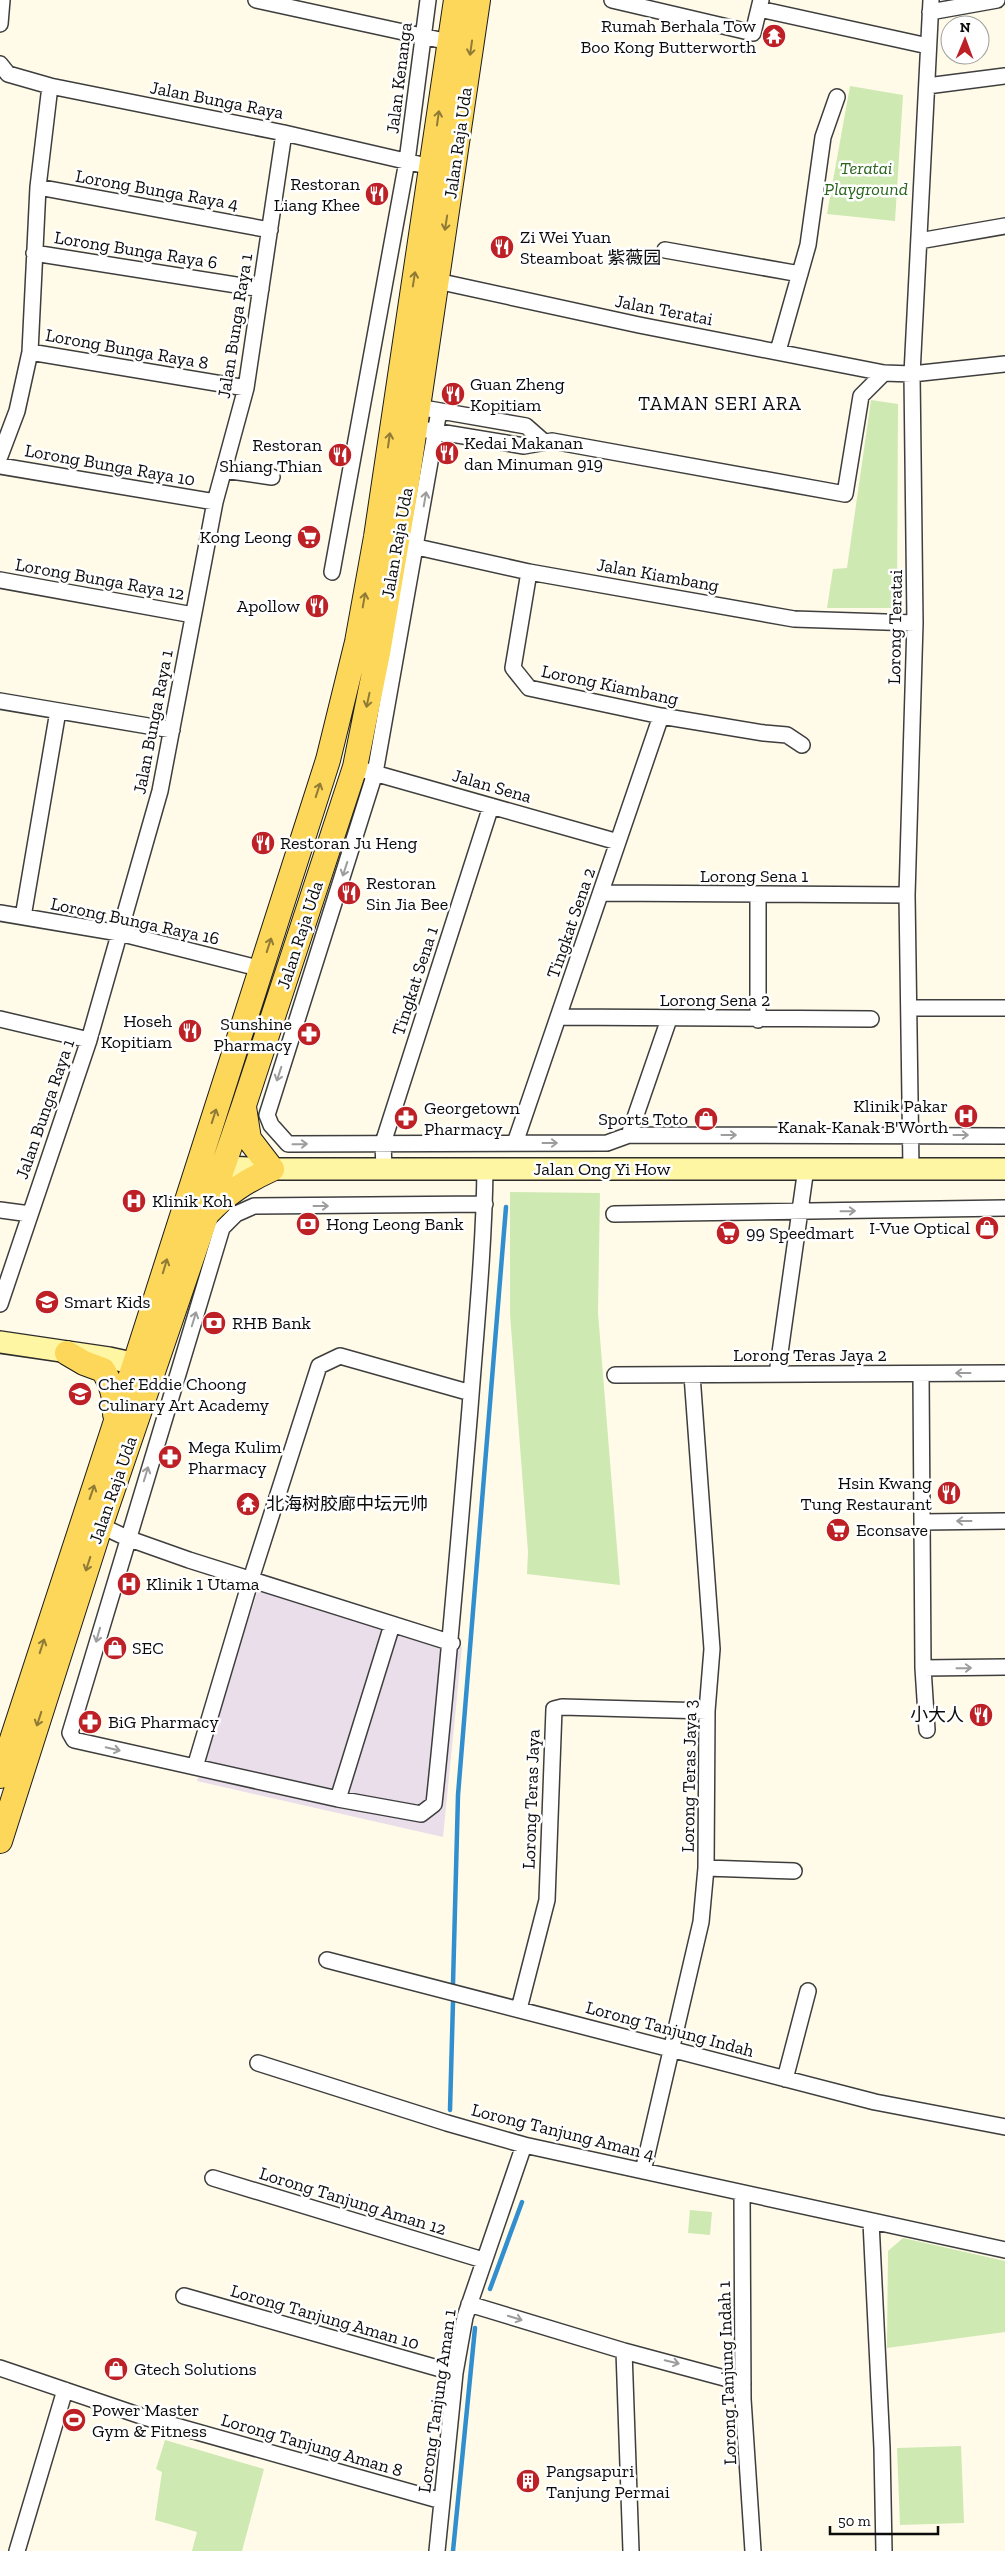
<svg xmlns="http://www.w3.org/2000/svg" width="1005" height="2551" viewBox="0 0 1005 2551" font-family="'Zilla Slab','Noto Sans SC',serif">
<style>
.industrial{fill:#e9deea}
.green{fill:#cee9b2}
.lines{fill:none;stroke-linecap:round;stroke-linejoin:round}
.stream{stroke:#318fd0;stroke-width:4.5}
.street-casing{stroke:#3e3e3e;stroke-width:18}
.secondary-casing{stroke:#2d2d2d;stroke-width:24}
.primary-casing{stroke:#1c1c1c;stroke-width:26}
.street{stroke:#fff;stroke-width:15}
.secondary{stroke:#fff6a3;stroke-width:21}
.primary{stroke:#fdd75a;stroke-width:24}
.oneway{stroke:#907b36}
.oneway2{stroke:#9d9d9d}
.labels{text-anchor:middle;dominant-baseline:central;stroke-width:5;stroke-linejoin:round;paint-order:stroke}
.poi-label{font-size:18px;fill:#0b0b0b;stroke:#fff;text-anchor:start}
.street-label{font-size:18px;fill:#0b0b0b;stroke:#fff}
.park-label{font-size:18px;font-style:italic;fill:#28631a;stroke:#fff}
.neighbourhood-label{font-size:19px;letter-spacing:1px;fill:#0b0b0b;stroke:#fff}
</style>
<rect width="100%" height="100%" fill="#fffbe8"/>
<path class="industrial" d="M 263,1574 L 462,1647 L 443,1837 L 197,1781 Z"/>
<path class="green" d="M 850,86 L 903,95 L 895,221 L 827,214 Z
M 871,400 L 898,404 L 897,608 L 827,608 L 833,569 L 847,568 Z
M 510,1192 L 600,1193 L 598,1313 L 620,1585 L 527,1574 L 528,1552 L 510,1314 Z
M 690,2210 L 712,2212 L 710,2235 L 688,2233 Z
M 903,2238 L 1005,2261 L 1005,2332 L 887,2348 L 888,2251 Z
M 165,2440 L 264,2469 L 242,2551 L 192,2551 L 197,2532 L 155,2520 L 162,2472 L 156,2469 Z
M 961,2446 L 964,2523 L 900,2525 L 897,2448 Z"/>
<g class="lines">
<path class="stream" d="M 453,1984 L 458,1795 L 506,1207
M 450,2110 L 453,2002
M 490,2289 L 522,2202
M 453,2551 L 475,2328"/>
<g class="street-casing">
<path id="street" d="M 256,0 L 449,42
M 612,0 L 753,33 L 761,0
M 759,9 L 928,46
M 930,12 L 997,0
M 0,24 L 2,0
M 0,64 L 8,74 L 50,86 L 284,133 L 431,167
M 927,86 L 1005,76
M 38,187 L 270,230
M 919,241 L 1005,226
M 665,250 L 800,274
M 34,253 L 261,289
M 437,281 L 639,325 L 884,373 L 912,374 L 1005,364
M 778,351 L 808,245 L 823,137 L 837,97
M 30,352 L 246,388
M 429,409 L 526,426 L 543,441
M 439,411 L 375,773 L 267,1115 L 271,1125 L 288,1144 L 607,1143 L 629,1135 L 1005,1136
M 427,430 L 524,446 L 552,441 L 845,494 L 861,396 L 884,373
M 0,456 L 17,411 L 30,352 L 38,187 L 50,86
M 0,466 L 215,502
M 224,470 L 272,477
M 408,545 L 529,572 L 794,619 L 915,623
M 332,572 L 407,161 L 428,0
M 529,572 L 513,668 L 529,688 L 661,716 L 764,733 L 787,735 L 802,745
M 0,580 L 193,615
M 0,701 L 172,730
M 367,771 L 618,842
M 601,893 L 907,895
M 0,913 L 119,933 L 262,969
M 23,917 L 58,711
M 910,1008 L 1005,1008
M 558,1017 L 871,1019
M 0,1019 L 89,1040
M 758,1020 L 758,894
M 629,1135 L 669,1019
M 515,1143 L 661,716
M 911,1168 L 907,895 L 915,623 L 912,374 L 931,0
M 384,1169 L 383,1143 L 491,806
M 485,1204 L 254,1206 L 236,1214 L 222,1228 L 70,1733 L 74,1740 L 338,1799 L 421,1814 L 434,1804 C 448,1672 459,1540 470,1408 C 476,1328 484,1249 485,1169
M 0,1210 L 30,1214
M 614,1214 L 1005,1208
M 0,1304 L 89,1040 L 160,791 L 215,502 L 246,388 L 284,133
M 777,1374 L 806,1168
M 921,1374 L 923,1668 L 927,1730
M 615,1375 L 1005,1373
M 93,1522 L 127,1538 L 189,1560 L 452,1643
M 922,1522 L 1005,1521
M 923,1668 L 1005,1667
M 195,1767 L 251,1579 L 319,1366 L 340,1356 L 471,1393
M 338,1799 L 392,1625
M 706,1868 L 794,1871
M 327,1960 L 875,2102 L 1005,2127
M 519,2009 L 547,1900 L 554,1709 L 562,1707 L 707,1711
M 258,2063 L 447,2123 L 524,2145 L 1005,2250
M 785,2079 L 808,1991
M 643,2171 L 701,1922 L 706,1868 L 707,1711 L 712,1649 L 692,1375
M 213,2178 L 483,2260
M 742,2193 L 743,2399 L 753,2551
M 871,2222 L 882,2448 L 884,2551
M 184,2296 L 455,2373
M 469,2304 L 624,2351 L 743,2383
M 624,2351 L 631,2551
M 0,2368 L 144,2417 L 442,2501
M 17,2551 L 65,2390
M 437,2551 L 455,2373 L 465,2317 L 524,2145"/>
</g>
<g class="secondary-casing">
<path id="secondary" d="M 206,1164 L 222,1167 L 272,1169 L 1005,1169
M 0,1342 L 109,1358 L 150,1367"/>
</g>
<g class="primary-casing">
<path id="primary" d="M 207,1214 C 227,1193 246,1181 272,1169 L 249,1139 L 244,1107
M 67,1353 L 84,1363 L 103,1370 C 112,1385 115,1397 115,1414
M 0,1776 L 135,1363 L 328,760 L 357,642 L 376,537 L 456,0
M 0,1841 L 101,1524 L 244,1105 L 355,767 L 378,653 L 407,482 L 478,0"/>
</g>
<use href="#street" class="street"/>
<use href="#secondary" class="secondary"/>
<use href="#primary" class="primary"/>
</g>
<defs><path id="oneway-shaft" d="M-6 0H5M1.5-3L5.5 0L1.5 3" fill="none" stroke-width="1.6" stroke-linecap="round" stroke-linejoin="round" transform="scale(1.25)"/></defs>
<g class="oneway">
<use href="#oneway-shaft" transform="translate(471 48) rotate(98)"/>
<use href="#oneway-shaft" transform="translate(438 118) rotate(-82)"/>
<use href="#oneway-shaft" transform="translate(446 223) rotate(99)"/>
<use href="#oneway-shaft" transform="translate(414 279) rotate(-81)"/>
<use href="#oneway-shaft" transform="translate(389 440) rotate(-82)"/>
<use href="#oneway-shaft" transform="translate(364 600) rotate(-80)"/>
<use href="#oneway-shaft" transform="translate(368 700) rotate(102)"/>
<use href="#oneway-shaft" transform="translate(318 790) rotate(-72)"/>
<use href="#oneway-shaft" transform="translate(269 945) rotate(-72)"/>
<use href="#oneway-shaft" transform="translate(214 1116) rotate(-72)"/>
<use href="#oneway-shaft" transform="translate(165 1266) rotate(-73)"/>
<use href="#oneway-shaft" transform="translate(92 1492) rotate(-71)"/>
<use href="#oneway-shaft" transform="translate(88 1564) rotate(108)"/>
<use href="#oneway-shaft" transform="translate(42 1646) rotate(-72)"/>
<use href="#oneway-shaft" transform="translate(39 1719) rotate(108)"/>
</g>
<g class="oneway2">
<use href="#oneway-shaft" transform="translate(425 499) rotate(-80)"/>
<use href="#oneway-shaft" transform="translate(345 869) rotate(108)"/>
<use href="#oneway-shaft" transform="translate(279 1074) rotate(108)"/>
<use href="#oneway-shaft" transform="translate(729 1135)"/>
<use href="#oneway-shaft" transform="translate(961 1135)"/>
<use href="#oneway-shaft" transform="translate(550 1143)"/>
<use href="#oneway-shaft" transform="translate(300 1144) rotate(-1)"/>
<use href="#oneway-shaft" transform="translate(321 1206)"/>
<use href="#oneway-shaft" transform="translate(848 1211) rotate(-1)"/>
<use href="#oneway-shaft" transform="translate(194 1319) rotate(-73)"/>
<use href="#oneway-shaft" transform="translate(963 1373) rotate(180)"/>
<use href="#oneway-shaft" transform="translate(146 1474) rotate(-73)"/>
<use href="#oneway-shaft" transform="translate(964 1521) rotate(180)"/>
<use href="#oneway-shaft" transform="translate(98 1635) rotate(106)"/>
<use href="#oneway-shaft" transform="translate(964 1668) rotate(-1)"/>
<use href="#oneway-shaft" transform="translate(113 1749) rotate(13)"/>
<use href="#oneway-shaft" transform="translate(515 2318) rotate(17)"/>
<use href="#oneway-shaft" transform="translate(672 2362) rotate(13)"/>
</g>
<defs>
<g id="temple-disc" transform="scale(1.25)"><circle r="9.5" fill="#bd2025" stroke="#fff"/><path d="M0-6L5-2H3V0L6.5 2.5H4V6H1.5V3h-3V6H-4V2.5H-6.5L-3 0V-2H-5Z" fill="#fff"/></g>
<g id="restaurant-disc" transform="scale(1.25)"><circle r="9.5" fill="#bd2025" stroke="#fff"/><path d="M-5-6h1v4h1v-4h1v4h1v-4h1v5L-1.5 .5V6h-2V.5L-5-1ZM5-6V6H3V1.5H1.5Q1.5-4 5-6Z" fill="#fff"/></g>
<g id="supermarket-disc" transform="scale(1.25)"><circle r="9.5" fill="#bd2025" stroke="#fff"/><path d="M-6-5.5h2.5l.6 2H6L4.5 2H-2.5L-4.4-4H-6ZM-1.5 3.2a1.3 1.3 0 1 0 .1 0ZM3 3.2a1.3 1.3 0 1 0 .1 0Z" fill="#fff"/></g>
<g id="pharmacy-disc" transform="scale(1.25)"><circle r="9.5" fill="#bd2025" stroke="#fff"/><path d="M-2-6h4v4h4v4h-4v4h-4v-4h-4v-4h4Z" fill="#fff"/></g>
<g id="hospital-disc" transform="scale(1.25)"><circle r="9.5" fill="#bd2025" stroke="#fff"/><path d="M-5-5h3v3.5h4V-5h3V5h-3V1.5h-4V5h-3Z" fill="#fff"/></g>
<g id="shop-disc" transform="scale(1.25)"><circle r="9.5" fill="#bd2025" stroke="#fff"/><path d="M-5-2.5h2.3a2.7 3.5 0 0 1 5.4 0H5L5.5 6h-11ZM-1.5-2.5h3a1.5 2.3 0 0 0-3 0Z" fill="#fff"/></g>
<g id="bank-disc" transform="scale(1.25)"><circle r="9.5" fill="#bd2025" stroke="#fff"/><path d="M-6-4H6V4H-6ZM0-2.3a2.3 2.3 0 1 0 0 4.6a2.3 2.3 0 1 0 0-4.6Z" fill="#fff"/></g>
<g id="school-disc" transform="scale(1.25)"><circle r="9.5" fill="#bd2025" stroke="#fff"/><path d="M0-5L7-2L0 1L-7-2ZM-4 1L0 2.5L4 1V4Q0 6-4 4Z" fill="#fff"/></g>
<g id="university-disc" transform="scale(1.25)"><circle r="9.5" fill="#bd2025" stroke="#fff"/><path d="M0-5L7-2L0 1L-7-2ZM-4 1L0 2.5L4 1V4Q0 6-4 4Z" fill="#fff"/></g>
<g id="stadium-disc" transform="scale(1.25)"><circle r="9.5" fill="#bd2025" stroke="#fff"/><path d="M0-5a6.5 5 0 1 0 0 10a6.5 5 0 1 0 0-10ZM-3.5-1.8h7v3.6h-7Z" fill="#fff"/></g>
<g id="building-disc" transform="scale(1.25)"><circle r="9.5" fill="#bd2025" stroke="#fff"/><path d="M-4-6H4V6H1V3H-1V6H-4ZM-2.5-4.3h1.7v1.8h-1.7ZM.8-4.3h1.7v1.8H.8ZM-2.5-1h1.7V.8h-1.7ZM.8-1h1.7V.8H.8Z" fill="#fff"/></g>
</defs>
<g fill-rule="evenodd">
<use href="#temple-disc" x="774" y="36"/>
<use href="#restaurant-disc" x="377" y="194"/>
<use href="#restaurant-disc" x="502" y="247"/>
<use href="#restaurant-disc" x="453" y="394"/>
<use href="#restaurant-disc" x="447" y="453"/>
<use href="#restaurant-disc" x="340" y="455"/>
<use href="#supermarket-disc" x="309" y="537"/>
<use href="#restaurant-disc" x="317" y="606"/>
<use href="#restaurant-disc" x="263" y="843"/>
<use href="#restaurant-disc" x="349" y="893"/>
<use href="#restaurant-disc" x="190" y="1031"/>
<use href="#pharmacy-disc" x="309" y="1034"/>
<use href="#hospital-disc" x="966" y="1116"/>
<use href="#pharmacy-disc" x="406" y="1118"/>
<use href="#shop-disc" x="706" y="1119"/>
<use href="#hospital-disc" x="134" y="1201"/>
<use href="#bank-disc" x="308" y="1224"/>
<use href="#shop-disc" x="987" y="1228"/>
<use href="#supermarket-disc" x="728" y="1233"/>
<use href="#school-disc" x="47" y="1302"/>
<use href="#bank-disc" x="214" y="1323"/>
<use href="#university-disc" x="80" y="1394"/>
<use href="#pharmacy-disc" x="170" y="1457"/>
<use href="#restaurant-disc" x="949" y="1493"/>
<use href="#temple-disc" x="248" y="1504"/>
<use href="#supermarket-disc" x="838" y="1530"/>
<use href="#hospital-disc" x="129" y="1584"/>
<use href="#shop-disc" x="115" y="1648"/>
<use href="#restaurant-disc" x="981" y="1715"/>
<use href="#pharmacy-disc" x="90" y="1722"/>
<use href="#shop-disc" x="116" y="2369"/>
<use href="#stadium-disc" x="74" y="2420"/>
<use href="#building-disc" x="528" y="2481"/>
</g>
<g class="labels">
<g class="poi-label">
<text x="756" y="26" text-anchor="end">Rumah Berhala Tow<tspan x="756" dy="21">Boo Kong Butterworth</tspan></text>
<text x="360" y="184" text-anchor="end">Restoran<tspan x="360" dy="21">Liang Khee</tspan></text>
<text x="520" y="237">Zi Wei Yuan<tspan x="520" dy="21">Steamboat 紫薇园</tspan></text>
<text x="470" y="384">Guan Zheng<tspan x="470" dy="21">Kopitiam</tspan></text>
<text x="464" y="443">Kedai Makanan<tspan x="464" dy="21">dan Minuman 919</tspan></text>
<text x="322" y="445" text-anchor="end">Restoran<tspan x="322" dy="21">Shiang Thian</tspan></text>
<text x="292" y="537" text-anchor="end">Kong Leong</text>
<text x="300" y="606" text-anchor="end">Apollow</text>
<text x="280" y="843">Restoran Ju Heng</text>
<text x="366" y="883">Restoran<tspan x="366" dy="21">Sin Jia Bee</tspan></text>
<text x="172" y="1021" text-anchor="end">Hoseh<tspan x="172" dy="21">Kopitiam</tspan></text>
<text x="292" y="1024" text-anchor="end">Sunshine<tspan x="292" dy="21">Pharmacy</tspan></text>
<text x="948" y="1106" text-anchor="end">Klinik Pakar<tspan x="948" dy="21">Kanak-Kanak B'Worth</tspan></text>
<text x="424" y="1108">Georgetown<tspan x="424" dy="21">Pharmacy</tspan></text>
<text x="688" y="1119" text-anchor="end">Sports Toto</text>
<text x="152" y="1201">Klinik Koh</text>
<text x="326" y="1224">Hong Leong Bank</text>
<text x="970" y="1228" text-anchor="end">I-Vue Optical</text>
<text x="746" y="1233">99 Speedmart</text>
<text x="64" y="1302">Smart Kids</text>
<text x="232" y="1323">RHB Bank</text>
<text x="98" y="1384">Chef Eddie Choong<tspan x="98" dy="21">Culinary Art Academy</tspan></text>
<text x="188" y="1447">Mega Kulim<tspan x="188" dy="21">Pharmacy</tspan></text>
<text x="932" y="1483" text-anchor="end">Hsin Kwang<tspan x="932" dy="21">Tung Restaurant</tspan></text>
<text x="266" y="1504">北海树胶廊中坛元帅</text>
<text x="856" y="1530">Econsave</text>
<text x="146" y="1584">Klinik 1 Utama</text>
<text x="132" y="1648">SEC</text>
<text x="964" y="1715" text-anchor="end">小大人</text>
<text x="108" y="1722">BiG Pharmacy</text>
<text x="134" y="2369">Gtech Solutions</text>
<text x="92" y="2410">Power Master<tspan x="92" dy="21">Gym &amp; Fitness</tspan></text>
<text x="546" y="2471">Pangsapuri<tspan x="546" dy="21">Tanjung Permai</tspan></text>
</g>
<g class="street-label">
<text transform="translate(399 78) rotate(-83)">Jalan Kenanga</text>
<text transform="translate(217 100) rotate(11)">Jalan Bunga Raya</text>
<text transform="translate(458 143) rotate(-82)">Jalan Raja Uda</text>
<text transform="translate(157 190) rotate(10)">Lorong Bunga Raya 4</text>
<text transform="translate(136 250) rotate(9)">Lorong Bunga Raya 6</text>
<text transform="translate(664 310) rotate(11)">Jalan Teratai</text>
<text transform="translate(235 326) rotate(-81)">Jalan Bunga Raya 1</text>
<text transform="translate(127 349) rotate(10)">Lorong Bunga Raya 8</text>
<text transform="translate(110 465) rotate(10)">Lorong Bunga Raya 10</text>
<text transform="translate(397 543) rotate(-80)">Jalan Raja Uda</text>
<text transform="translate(658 575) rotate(10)">Jalan Kiambang</text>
<text transform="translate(100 579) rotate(10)">Lorong Bunga Raya 12</text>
<text transform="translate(895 627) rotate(-89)">Lorong Teratai</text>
<text transform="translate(610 685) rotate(12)">Lorong Kiambang</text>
<text transform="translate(153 722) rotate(-79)">Jalan Bunga Raya 1</text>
<text transform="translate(492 786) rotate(16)">Jalan Sena</text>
<text x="754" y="876">Lorong Sena 1</text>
<text transform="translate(135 921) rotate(12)">Lorong Bunga Raya 16</text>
<text transform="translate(571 923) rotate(-71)">Tingkat Sena 2</text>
<text transform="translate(300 935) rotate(-72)">Jalan Raja Uda</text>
<text transform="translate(415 981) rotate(-72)">Tingkat Sena 1</text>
<text x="715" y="1000">Lorong Sena 2</text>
<text transform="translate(45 1109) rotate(-71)">Jalan Bunga Raya 1</text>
<text x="602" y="1169">Jalan Ong Yi How</text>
<text x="810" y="1355">Lorong Teras Jaya 2</text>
<text transform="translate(113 1490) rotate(-71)">Jalan Raja Uda</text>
<text transform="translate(689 1776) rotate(-89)">Lorong Teras Jaya 3</text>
<text transform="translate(531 1799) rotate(-88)">Lorong Teras Jaya</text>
<text transform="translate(670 2029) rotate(15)">Lorong Tanjung Indah</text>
<text transform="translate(563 2132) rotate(14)">Lorong Tanjung Aman 4</text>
<text transform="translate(353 2201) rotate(17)">Lorong Tanjung Aman 12</text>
<text transform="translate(325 2317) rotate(16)">Lorong Tanjung Aman 10</text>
<text transform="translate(727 2373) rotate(-92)">Lorong Tanjung Indah 1</text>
<text transform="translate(437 2401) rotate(-82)">Lorong Tanjung Aman 1</text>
<text transform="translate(312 2445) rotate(16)">Lorong Tanjung Aman 8</text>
</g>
<g class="park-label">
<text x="866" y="168">Teratai<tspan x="866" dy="21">Playground</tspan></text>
</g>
<g class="neighbourhood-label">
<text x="720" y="403">TAMAN SERI ARA</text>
</g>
</g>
<g transform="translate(965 40) rotate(1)"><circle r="24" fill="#ffffff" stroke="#9d9d9d"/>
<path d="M0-4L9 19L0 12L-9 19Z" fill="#bd2025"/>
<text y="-8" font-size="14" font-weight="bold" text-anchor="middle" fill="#0b0b0b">N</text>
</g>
<path d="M830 2526v8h108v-8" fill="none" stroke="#0b0b0b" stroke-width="2.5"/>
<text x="838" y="2526" font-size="15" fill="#0b0b0b" stroke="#ffffff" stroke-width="4" paint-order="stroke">50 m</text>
</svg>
